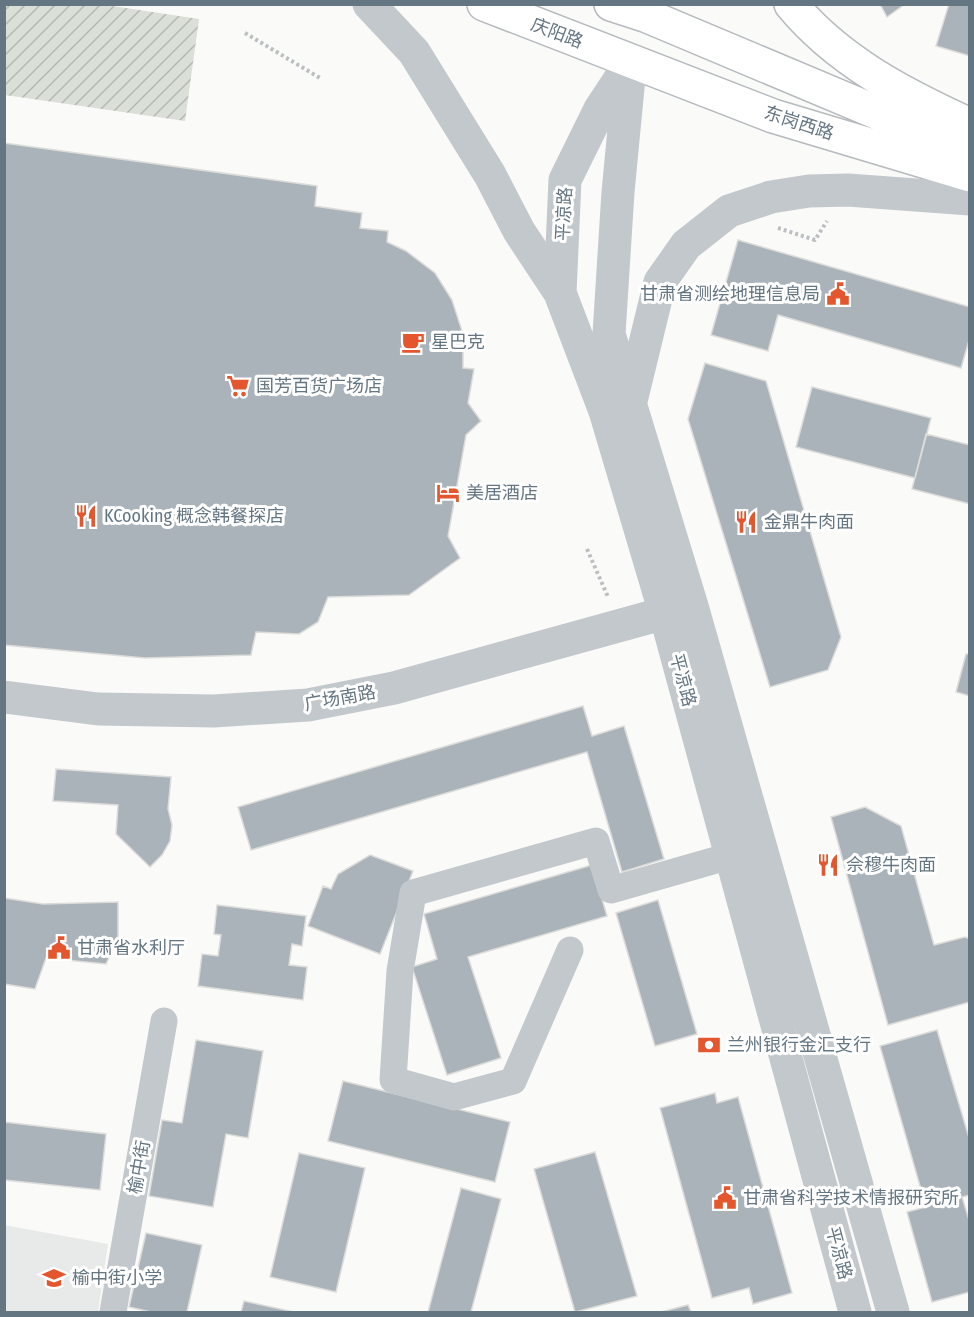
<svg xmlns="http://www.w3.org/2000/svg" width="974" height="1317" viewBox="0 0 974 1317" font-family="'Fira Sans Condensed','Noto Sans SC',sans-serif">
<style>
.built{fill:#e8e9e9}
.garden{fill:url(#garden-furrows)}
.building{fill:#aab3b9;stroke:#dcdcda;stroke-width:1.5}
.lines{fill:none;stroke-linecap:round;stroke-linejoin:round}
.primary-casing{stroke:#b5babe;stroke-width:36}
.path{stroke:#bbbfc2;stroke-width:4;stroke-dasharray:3 3;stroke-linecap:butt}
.minor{stroke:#c3c8cc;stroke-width:27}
.tertiary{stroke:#c3c8cc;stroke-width:33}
.primary{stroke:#fff;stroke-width:33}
.labels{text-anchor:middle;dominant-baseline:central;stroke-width:6;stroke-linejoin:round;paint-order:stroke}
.street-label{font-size:18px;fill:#657683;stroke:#fff}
.poi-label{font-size:18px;fill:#657683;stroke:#fff;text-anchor:start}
</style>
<defs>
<pattern id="garden-furrows" width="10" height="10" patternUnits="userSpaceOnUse" patternTransform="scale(1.5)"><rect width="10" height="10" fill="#dadfd7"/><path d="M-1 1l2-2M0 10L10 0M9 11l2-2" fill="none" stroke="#b4b9b4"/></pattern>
</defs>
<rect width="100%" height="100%" fill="#fafaf8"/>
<path class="built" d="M 4,1225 L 108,1244 L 98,1312 L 5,1312 Z"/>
<path class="garden" d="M 5,4 L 106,5 L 199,19 L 185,121 L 5,95 Z"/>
<path class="building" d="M 880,4 L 905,4 L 887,17 Z
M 949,4 L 970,4 L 970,56 L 936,46 Z
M 4,143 L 317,186 L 315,206 L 362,213 L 360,228 L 388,231 L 387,242 L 406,251 L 435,273 L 452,300 L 463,334 L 463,368 L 474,369 L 468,403 L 481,421 L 466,435 L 448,536 L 460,558 L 409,595 L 328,597 L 318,622 L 299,634 L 256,632 L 251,655 L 145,658 L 4,645 Z
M 738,240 L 970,307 L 970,337 L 961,368 L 778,315 L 768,351 L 711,335 Z
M 705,363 L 766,381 L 841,637 L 828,670 L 770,687 L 688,419 Z
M 812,387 L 931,418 L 915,478 L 796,447 Z
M 926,434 L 970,445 L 970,504 L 912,489 Z
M 966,654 L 970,654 L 970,696 L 956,692 Z
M 583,706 L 592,736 L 624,726 L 664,859 L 622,872 L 587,752 L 251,850 L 238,807 Z
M 56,769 L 171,777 L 168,809 L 172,825 L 170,841 L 162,855 L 150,867 L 116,834 L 118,805 L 53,801 Z
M 865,807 L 901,826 L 934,945 L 965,937 L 970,939 L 970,1002 L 888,1025 L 831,817 Z
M 370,855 L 413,871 L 380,954 L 308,926 L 323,886 L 331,889 L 338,874 Z
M 592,865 L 607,916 L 468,957 L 501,1058 L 447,1075 L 412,967 L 437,959 L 424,914 Z
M 4,898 L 43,904 L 118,902 L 118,938 L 106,964 L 46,958 L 35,989 L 4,984 Z
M 658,900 L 697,1034 L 655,1046 L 616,913 Z
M 217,905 L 306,916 L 302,946 L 292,944 L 289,965 L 307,967 L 303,1000 L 198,986 L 202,954 L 218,956 L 221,935 L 214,934 Z
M 937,1030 L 970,1141 L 970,1195 L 962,1197 L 970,1223 L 970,1292 L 932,1302 L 907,1212 L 926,1207 L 880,1046 Z
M 196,1040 L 263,1051 L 248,1138 L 226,1134 L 213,1207 L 149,1196 L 162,1120 L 182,1123 Z
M 343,1081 L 510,1122 L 495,1182 L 328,1141 Z
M 715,1093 L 717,1103 L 738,1097 L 792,1293 L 753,1304 L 749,1288 L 712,1298 L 660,1108 Z
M 4,1122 L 106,1134 L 100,1190 L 4,1180 Z
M 595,1152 L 637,1296 L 575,1312 L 534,1169 Z
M 299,1153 L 365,1168 L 336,1292 L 270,1277 Z
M 461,1188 L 501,1199 L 471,1312 L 428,1312 Z
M 146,1233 L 202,1245 L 187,1312 L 151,1312 L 129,1307 Z
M 244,1301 L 294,1312 L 241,1312 Z
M 688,1305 L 691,1312 L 661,1312 Z"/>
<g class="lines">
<g class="primary-casing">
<path id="primary" d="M 484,4 L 773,116 L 970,175
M 611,4 L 645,15 L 895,120 L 970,142
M 791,4 C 838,61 904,95 970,125"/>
</g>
<path class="path" d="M 245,33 L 320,78
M 778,228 L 815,240 L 827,221
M 587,549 L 608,597"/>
<path class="minor" d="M 570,950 L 513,1081 L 454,1097 L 393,1080 L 400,971 L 413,893 L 596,841 L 611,890 L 730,856
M 113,1312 L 164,1021"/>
<path class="tertiary" d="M 369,4 L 414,52 L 490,175 L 519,231 L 560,293
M 631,62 L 600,109 L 565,180 L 560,293 L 605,411 L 665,613 L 855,1312
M 630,67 L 618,192 L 609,334 L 692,606 L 893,1312
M 631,401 L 660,282 L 686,245 L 729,211 L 771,197 L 809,191 L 848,190 L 970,199
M 4,697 L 98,709 L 214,711 L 308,705 L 394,688 L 665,613"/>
<use href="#primary" class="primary"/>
</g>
<defs>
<g id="civic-bare" transform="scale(1.8)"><path d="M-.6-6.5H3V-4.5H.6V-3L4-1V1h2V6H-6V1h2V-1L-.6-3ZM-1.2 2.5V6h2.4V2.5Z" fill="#e4572e" stroke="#fff" stroke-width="2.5" paint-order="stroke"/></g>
<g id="cafe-bare" transform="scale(1.8)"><path d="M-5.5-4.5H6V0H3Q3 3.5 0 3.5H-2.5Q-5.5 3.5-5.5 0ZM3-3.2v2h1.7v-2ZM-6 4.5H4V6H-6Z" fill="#e4572e" stroke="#fff" stroke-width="2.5" paint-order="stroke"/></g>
<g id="supermarket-bare" transform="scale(1.8)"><path d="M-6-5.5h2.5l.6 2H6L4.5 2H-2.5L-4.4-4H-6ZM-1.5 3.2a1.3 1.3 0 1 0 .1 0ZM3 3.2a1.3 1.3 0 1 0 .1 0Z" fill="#e4572e" stroke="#fff" stroke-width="2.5" paint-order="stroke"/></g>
<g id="hotel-bare" transform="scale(1.8)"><path d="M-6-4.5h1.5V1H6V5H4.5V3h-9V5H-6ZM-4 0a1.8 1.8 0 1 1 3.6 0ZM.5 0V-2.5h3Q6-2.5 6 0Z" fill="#e4572e" stroke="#fff" stroke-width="2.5" paint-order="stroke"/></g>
<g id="restaurant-bare" transform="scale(1.8)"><path d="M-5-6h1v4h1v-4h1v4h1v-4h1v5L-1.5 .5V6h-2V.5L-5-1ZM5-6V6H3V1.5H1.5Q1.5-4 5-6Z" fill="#e4572e" stroke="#fff" stroke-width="2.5" paint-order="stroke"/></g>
<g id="bank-bare" transform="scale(1.8)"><path d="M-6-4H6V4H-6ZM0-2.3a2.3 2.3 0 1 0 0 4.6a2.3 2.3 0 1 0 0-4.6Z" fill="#e4572e" stroke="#fff" stroke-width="2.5" paint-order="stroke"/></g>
<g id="school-bare" transform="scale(1.8)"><path d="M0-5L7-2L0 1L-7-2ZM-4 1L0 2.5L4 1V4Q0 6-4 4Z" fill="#e4572e" stroke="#fff" stroke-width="2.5" paint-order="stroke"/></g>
</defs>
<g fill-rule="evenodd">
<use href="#civic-bare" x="838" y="294"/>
<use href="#cafe-bare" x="413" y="342"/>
<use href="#supermarket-bare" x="238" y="386"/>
<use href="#hotel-bare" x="448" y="493"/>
<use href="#restaurant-bare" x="86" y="516"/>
<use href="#restaurant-bare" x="746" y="522"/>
<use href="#restaurant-bare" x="828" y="865"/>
<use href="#civic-bare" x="59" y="948"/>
<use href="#bank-bare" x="709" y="1045"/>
<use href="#civic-bare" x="725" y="1198"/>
<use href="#school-bare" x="54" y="1278"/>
</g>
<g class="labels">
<g class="street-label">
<text transform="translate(557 33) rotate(21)">庆阳路</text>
<text transform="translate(799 123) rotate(18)">东岗西路</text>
<text transform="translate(564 214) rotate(-87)">平凉路</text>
<text transform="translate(683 680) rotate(75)">平凉路</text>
<text transform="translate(340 698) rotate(-10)">广场南路</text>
<text transform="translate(139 1167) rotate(-80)">榆中街</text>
<text transform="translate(839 1253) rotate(75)">平凉路</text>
</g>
<g class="poi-label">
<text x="820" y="294" text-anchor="end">甘肃省测绘地理信息局</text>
<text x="431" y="342">星巴克</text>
<text x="256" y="386">国芳百货广场店</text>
<text x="466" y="493">美居酒店</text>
<text x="104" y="516">KCooking 概念韩餐探店</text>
<text x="764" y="522">金鼎牛肉面</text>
<text x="846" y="865">佘穆牛肉面</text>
<text x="77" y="948">甘肃省水利厅</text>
<text x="727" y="1045">兰州银行金汇支行</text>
<text x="743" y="1198">甘肃省科学技术情报研究所</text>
<text x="72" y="1278">榆中街小学</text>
</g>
</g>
<rect width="974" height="1317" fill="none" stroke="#657683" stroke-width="12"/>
</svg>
